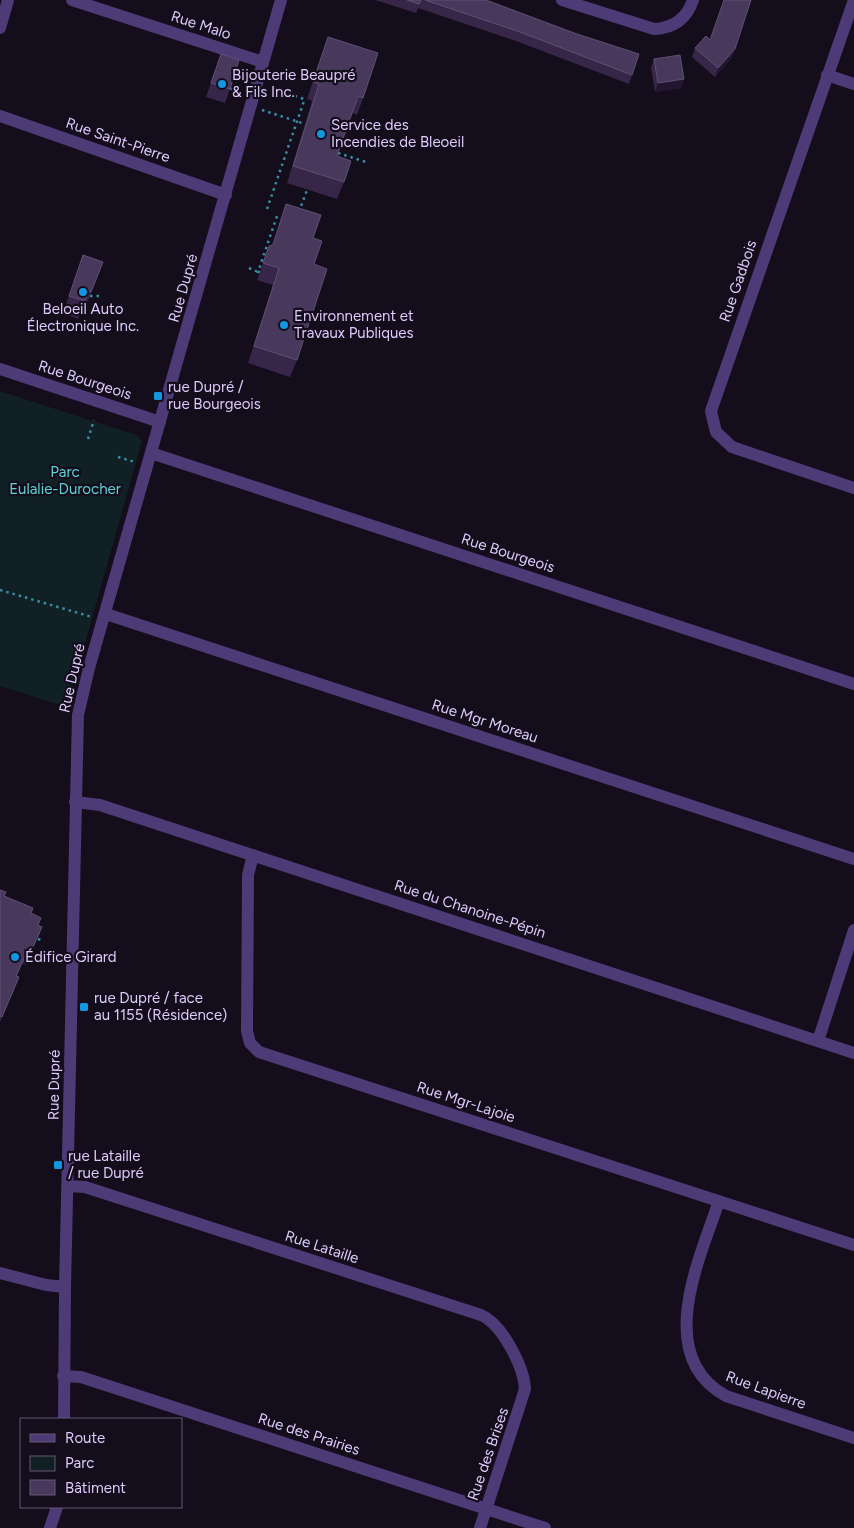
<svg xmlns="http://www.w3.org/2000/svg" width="854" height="1528" viewBox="0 0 854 1528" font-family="Figtree,sans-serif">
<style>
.green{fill:#102025}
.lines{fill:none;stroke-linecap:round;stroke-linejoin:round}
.path{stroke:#368ea4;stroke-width:2.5;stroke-dasharray:2.5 4;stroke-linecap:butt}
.minor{stroke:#4d3b77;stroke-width:12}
.wall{fill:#372648}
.shaded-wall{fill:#21152f}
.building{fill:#48385c;stroke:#604f75}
.poi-dot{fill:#1296e0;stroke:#130d1c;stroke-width:2}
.labels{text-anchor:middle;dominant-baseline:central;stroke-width:4.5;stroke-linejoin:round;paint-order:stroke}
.street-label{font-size:15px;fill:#ddccfb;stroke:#130d1c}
.poi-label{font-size:15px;fill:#ddccfb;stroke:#130d1c;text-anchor:start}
.park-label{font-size:15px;fill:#5fd2d4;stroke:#130d1c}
</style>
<rect width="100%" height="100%" fill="#130d1c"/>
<path class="green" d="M 0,391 L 136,435 L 142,441 L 67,707 L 0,686 Z"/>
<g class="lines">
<path class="path" d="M 230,88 L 241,95
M 262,110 L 305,124
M 338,153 L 369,163
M 267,209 L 304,101 L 304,99 L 295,96
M 299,212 L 307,190
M 249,268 L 258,272
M 260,272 L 258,272 L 278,213
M 90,296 L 99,296
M 88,439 L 94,420
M 118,457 L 135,462
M 0,590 L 92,617
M 38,939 L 43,941"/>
<path class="minor" d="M 72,0 L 263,62
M 562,0 L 654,29 C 674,28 687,18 693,0
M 854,0 L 711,411 L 716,432 L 732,447 L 854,488
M 0,28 L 8,0
M 827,75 L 854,84
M 0,116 L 226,195
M 0,369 L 160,422
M 151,453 L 854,684
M 106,614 L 854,859
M 75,802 L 100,805 L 854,1053
M 253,855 L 248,875 L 247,1031 L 250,1043 L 259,1052 L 854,1245
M 818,1041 L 854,930
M 68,1186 L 85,1187 L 481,1315 C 502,1324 524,1367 525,1389 L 480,1528
M 719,1201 C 700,1258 653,1356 726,1396 L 854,1438
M 0,1273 L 46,1285 L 65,1287
M 63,1376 L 81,1377 L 545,1528
M 64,1419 L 65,1287 L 78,715 L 89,668 L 281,0
M 50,1528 L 57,1507"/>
</g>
<path class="wall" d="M 375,0 L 486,0 L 632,75 L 629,84 L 516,41 L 418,8 L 416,13 Z
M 710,40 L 732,58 L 715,77 L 692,57 L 695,48 Z
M 221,54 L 230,89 L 225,103 L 206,97 Z
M 322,54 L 363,98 L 357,115 L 352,113 L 337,156 L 344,182 L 337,199 L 287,183 L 312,101 L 307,99 Z
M 654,59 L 684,79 L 681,88 L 655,92 L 651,68 Z
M 286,204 L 313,238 L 314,264 L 297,360 L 290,377 L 248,363 L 273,285 L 257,280 L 269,246 L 272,245 Z
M 83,255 L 103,262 L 85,309 L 82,308 L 78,319 L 63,313 Z
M 0,890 L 4,896 L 31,913 L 41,918 L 38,925 L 42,927 L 26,965 L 22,963 L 17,976 L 19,977 L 0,1022 Z"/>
<path class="shaded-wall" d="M 735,49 L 732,58 L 715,77 L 718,68 Z
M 684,79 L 681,88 L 655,92 L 658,83 Z
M 42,927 L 39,936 L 26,965 L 29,956 Z
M 19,977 L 16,986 L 0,1022 L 2,1017 Z"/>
<path class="building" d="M 407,0 L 421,0 L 419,4 Z
M 425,0 L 486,0 L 577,34 L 639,54 L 632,75 L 520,32 Z
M 724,0 L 751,0 L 735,49 L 718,68 L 695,48 L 706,36 L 710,40 Z
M 328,37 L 378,53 L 363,98 L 358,96 L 337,156 L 351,161 L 344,182 L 293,166 L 319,84 L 313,82 Z
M 221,54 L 239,60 L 230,89 L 211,83 Z
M 680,55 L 684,79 L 658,83 L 654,59 Z
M 286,204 L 321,215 L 313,238 L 322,241 L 314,264 L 327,269 L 297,360 L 254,346 L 279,268 L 263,263 L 269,246 L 273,245 Z
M 83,255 L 103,262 L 91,292 L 88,291 L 85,301 L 69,296 Z
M 0,890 L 6,892 L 4,896 L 33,908 L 31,913 L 41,918 L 38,925 L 42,927 L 29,956 L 26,954 L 16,976 L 19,977 L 2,1017 L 0,1016 Z"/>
<g class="poi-dot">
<circle cx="222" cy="84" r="5"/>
<circle cx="321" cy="134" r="5"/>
<circle cx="83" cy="292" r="5"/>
<circle cx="284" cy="325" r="5"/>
<rect x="153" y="391" width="10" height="10" rx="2.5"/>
<circle cx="15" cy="957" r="5"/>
<rect x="79" y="1002" width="10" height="10" rx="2.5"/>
<rect x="53" y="1160" width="10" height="10" rx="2.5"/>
</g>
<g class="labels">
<g class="street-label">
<text transform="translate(201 25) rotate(18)">Rue Malo</text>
<text transform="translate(118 140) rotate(19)">Rue Saint-Pierre</text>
<text transform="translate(738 281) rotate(-71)">Rue Gadbois</text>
<text transform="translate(183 288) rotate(-74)">Rue Dupré</text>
<text transform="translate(85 380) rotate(18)">Rue Bourgeois</text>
<text transform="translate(508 553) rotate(18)">Rue Bourgeois</text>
<text transform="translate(72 678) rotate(-77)">Rue Dupré</text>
<text transform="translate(485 721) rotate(18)">Rue Mgr Moreau</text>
<text transform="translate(470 909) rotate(18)">Rue du Chanoine-Pépin</text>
<text transform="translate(54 1085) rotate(-89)">Rue Dupré</text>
<text transform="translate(466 1102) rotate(18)">Rue Mgr-Lajoie</text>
<text transform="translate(322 1247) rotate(18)">Rue Lataille</text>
<text transform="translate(766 1390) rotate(20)">Rue Lapierre</text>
<text transform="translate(309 1434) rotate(18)">Rue des Prairies</text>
<text transform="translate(488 1454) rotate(-71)">Rue des Brises</text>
</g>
<g class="poi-label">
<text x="232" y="75">Bijouterie Beaupré<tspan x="232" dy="17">&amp; Fils Inc.</tspan></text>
<text x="331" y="125">Service des<tspan x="331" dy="17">Incendies de Bleoeil</tspan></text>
<text x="83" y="309" text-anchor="middle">Beloeil Auto<tspan x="83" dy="17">Électronique Inc.</tspan></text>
<text x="294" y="316">Environnement et<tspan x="294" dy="17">Travaux Publiques</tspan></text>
<text x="168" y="387">rue Dupré /<tspan x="168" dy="17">rue Bourgeois</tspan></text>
<text x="25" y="957">Édifice Girard</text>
<text x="94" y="998">rue Dupré / face<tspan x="94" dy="17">au 1155 (Résidence)</tspan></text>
<text x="68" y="1156">rue Lataille<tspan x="68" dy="17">/ rue Dupré</tspan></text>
</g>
<g class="park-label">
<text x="65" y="472">Parc<tspan x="65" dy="17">Eulalie-Durocher</tspan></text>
</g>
</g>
<rect x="20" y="1418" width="162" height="90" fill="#130d1c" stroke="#645975"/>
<rect x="30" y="1434" width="25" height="8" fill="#4d3b77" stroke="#645975"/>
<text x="65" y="1443" font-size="15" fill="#ddccfb">Route</text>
<rect x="30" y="1456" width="25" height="15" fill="#102025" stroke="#645975"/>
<text x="65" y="1468" font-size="15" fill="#ddccfb">Parc</text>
<rect x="30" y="1480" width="25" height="15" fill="#48385c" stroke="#645975"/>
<text x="65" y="1493" font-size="15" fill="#ddccfb">Bâtiment</text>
</svg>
